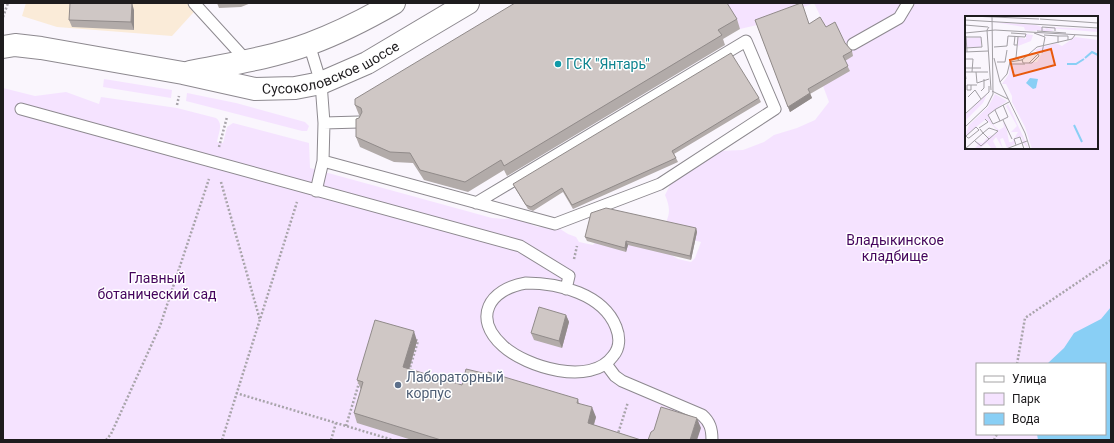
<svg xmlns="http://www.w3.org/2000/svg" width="1114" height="443" viewBox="0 0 1114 443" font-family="Roboto,sans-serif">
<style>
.industrial{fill:#faebd8}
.green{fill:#f5e3ff;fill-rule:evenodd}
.water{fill:#89cff5}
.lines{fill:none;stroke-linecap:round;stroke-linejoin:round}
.lane-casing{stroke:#8d898f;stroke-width:13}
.secondary-casing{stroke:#8d898f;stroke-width:24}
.path{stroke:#a8a4aa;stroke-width:2.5;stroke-dasharray:2 2;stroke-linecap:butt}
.lane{stroke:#fff;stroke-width:11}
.secondary{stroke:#fff;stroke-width:22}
.wall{fill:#b2aba9}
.shaded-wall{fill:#918b8a}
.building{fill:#cfc7c5;stroke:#918b8a}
.culture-dot{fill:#0f9aa8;stroke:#fff;stroke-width:1.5}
.service-dot{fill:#5c6f8a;stroke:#fff;stroke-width:1.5}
.labels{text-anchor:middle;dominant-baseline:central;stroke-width:3;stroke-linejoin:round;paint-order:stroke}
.culture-label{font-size:14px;fill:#0d838f;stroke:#fff;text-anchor:start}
.street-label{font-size:14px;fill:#1e1c1e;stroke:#fff}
.park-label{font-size:14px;fill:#44045c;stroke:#fff}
.service-label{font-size:14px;fill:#4e5e75;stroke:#fff;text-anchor:start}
.inset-river{fill:none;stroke:#89cff5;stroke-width:2}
.inset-road{fill:none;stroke:#a29fa4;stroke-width:1}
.view{fill:#e8590c;fill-opacity:0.15;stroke:#e8590c;stroke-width:2}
.inset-edge{fill:none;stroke:#1e1c1e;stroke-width:2}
</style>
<rect width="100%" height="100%" fill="#faf6fd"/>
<path class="industrial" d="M 26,3 L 202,3 L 172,36 L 57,27 L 22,16 Z"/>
<path class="green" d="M 725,3 L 1111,3 L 1111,440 L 3,440 L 3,88 L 35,96 L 66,92 L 99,104 L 101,97 L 177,108 L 216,118 C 224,124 218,134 217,142 L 223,143 L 227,127 L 233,123 L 309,143 L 310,168 L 492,218 L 505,219 L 516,217 L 528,221 L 532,225 L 538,227 L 549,225 L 554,225 L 568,234 L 576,237 L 579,242 L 593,245 L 598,239 L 653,244 L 678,259 L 691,262 L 695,258 L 701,242 L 692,240 L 663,229 C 670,215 671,209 665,195 L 670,185 L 679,176 L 717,151 L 743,150 L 764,142 L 774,135 L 797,128 L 815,120 L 829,102 L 823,86 L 852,54 L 837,27 L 828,32 L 814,3 L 757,25 L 740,29 ZM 966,17 L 1097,17 L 1097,148 L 966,148 ZM 977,364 L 1105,364 L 1105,434 L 977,434 Z
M 104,79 L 172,90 L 171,98 L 103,87 Z
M 187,93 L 236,103 L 305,122 L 309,126 L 307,131 L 302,131 L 186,101 Z"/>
<path class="water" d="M 1111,307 L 1111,440 L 1038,440 L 1037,434 L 1105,434 L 1105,364 L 1047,364 L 1064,348 L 1074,333 L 1101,319 Z"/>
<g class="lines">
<g class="lane-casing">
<path id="lane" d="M 194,3 L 246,60
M 309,44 L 321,83 L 324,123 L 323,161 L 555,224 L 660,184 L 775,109 L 746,41 L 476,203
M 853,44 L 899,18 L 908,3
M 21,109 L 520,246 L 569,276 L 566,289
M 324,123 L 359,122
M 316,191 L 323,161
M 526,283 C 559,283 603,294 616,327 C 620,337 620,348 613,356 C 591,387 526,367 503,346 C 472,318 489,289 526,283 Z
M 606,364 L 615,376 L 622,381 L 702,415 C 710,422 712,429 712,440"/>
</g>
<g class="secondary-casing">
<g id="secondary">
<path id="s1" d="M 3,47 L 15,45 L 41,48 L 183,73 L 255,89 L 295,88 L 321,83 L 367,63 L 468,3"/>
<path d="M 190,72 C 229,64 271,58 309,44 C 336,34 368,18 394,3"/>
</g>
</g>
<path class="path" d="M 3,17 L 8,3
M 177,105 L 179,96
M 219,147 L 227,117
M 221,182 L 260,320
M 574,259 L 577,246
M 1017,364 L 1025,318 L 1111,260
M 409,371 L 418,341 L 416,340
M 236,393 L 393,440
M 346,426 L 359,383
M 106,440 L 111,434 L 160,326 L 209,179
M 222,440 L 297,202
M 331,440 L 336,423
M 616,440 L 628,402
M 994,440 L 997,434"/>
<use href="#lane" class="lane"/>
<use href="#secondary" class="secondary"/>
</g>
<path class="wall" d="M 217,3 L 251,3 L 241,7 L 219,8 Z
M 134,10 L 134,30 L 72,27 L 69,20 Z
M 737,19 L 740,29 L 723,39 L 725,45 L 507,176 L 504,170 L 468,192 L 424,180 L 413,163 L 394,162 L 360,147 L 356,137 L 359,118 L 360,116 L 359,115 L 355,105 Z
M 755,20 L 826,27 L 845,43 L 852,51 L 853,56 L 845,61 L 850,71 L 810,94 L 812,98 L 790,112 Z
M 759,98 L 761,102 L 674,154 L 678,162 L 573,209 L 563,192 L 533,211 L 528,209 L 515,188 L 513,184 Z
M 696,228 L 697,232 L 691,260 L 628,245 L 626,252 L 587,241 L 585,237 Z
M 566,315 L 569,322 L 562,348 L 534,340 L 531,333 Z
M 417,341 L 409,369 L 462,385 L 578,399 L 579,403 L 596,417 L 594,425 L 641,440 L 412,440 L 357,423 L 354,413 L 361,390 L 357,380 Z"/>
<path class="shaded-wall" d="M 132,3 L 134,10 L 134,30 L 131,22 Z
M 810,93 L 812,98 L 790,112 L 788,107 Z
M 696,228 L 697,232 L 691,260 L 690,256 Z
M 626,241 L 628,245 L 626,252 L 625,248 Z
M 566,315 L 569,322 L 562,348 L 559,341 Z
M 414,331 L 417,341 L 407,377 L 403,367 Z
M 592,407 L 596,417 L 591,433 L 588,423 Z
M 697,418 L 701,428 L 697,440 L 690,440 Z"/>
<path class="building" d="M 70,3 L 132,3 L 131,22 L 69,20 Z
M 515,3 L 727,3 L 737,19 L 718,30 L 722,35 L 504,166 L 501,160 L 465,182 L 420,170 L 410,153 L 390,152 L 356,137 L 356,119 L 359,118 L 362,112 L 361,108 L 355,105 L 355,99 Z
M 801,3 L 802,3 L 809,24 L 820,17 L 826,27 L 835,22 L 845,43 L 852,51 L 843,56 L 848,66 L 808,89 L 810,93 L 788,107 L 755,20 Z
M 731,53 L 759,98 L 672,151 L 676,158 L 572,205 L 562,188 L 531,207 L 526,205 L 513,184 Z
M 606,208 L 696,228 L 690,256 L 626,241 L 625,248 L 585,237 L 591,213 Z
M 539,307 L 566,315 L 559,341 L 531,333 Z
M 375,320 L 414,331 L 403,367 L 462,385 L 466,369 L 487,374 L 488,372 L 511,379 L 578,399 L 577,403 L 592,407 L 588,423 L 641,440 L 441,440 L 354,413 L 363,382 L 357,380 Z
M 661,407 L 697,418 L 690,440 L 648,440 L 651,432 L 654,430 Z"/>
<circle class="culture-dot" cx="558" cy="64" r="4"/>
<circle class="service-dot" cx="398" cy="385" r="4"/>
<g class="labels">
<g class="culture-label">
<text x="566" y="64">ГСК "Янтарь"</text>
</g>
<g class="street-label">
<text stroke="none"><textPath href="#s1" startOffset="336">Сусоколовское шоссе</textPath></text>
</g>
<g class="park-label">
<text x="895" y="240">Владыкинское<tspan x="895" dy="16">кладбище</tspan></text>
<text x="157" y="278">Главный<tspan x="157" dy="16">ботанический сад</tspan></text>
</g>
<g class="service-label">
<text x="406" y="377">Лабораторный<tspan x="406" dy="16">корпус</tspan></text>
</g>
</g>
<g transform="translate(965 16)">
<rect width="133" height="133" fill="#faf6fd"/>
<path d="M 28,6 L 71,9 L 77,11 L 77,14 L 67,15 L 60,14 L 59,11 ZM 80,11 L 133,13 L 133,16 L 82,12 L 89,15 L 77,15 L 77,12 L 81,14 ZM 61,18 L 68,19 L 66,25 L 53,30 L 52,21 L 61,23 ZM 16,21 L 16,31 L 0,31 L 0,22 ZM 110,21 L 133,24 L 133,133 L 67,133 L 60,111 L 47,86 L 47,80 L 41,68 L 37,68 L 44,58 L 45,47 L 72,46 L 77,37 L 69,34 L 91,27 L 97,30 ZM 22,78 L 18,87 L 0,105 L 0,99 ZM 30,78 L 42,85 L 23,99 L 27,108 L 34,114 L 39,111 L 38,106 L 41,109 L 44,126 L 47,126 L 53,116 L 46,116 L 52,110 L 41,90 L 43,88 L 64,133 L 58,127 L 57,121 L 50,122 L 50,128 L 42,132 L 38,122 L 35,123 L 38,133 L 31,121 L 28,125 L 32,133 L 27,133 L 22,127 L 14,133 L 9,133 L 13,129 L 10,126 L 18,127 L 23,120 L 29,119 L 33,115 L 21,103 L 0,120 L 4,109 L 23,91 Z" fill="#f5e3ff"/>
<path d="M 65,62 L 73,63 L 71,72 L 68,73 L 61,67 Z" fill="#89cff5"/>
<path class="inset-river" d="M 120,42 L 127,36 L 133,39M 102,48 L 111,48 L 119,43M 109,109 L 117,126"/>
<path class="inset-road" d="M 6,0 L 74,3M 75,3 L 133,7M 0,4 L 133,12M 0,9 L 23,11M 24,11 L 22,14 L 26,74M 72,15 L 101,17M 77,15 L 77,11 L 90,12 L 90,15M 0,17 L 30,14 L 133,20M 69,17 L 80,21 L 77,37M 79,19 L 93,20M 1,20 L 2,36M 50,20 L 49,29 L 52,29M 0,21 L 16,21 L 17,31 L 0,32M 53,21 L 51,42 L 54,44M 93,27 L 93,20 L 103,20 L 103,24M 29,31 L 42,30 L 43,20 L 60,21 L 61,18 L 46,17M 0,36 L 23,35M 29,42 L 35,66 L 60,117 L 65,133M 0,43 L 8,43 L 7,56M 57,43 L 58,47 L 67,47 L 74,40 L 73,38 L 64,47M 32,46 L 40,46 L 42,34M 46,48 L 60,48M 0,52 L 16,52M 11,56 L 12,67 L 24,63M 1,63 L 0,56 L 23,56M 35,66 L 42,58 L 45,46 L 57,44 L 72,31 L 107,23 L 110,19M 6,69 L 6,74 L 2,74 L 2,69 L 12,69M 16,75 L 19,72 L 19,63M 27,75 L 43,83M 3,81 L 10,74 L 16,83M 30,94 L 35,105 L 28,108 L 23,99 L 31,93 L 44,86M 0,98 L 24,76 L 24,70M 38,104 L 47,123M 35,105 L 43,101 L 38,89M 0,111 L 22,90 L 28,78 L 27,0M 14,112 L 23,106 L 20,103M 24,112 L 33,115 L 24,123 L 18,117 ZM 0,119 L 3,122 L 4,122 L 14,114 L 11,111 L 1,120 L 0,121M 10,125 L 16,130 L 24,123M 51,129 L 49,123 L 55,121 L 59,133M 0,133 L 18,117 L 15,113M 41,133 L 62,125"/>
<path class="view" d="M 86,33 L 90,49 L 49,60 L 45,44 Z"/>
<rect width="133" height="133" class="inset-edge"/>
</g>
<rect width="1114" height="443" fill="none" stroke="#1e1c1e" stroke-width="8"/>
<rect x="976" y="363" width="130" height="72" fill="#ffffff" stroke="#a5a4a5"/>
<rect x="984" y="376" width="20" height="6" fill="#ffffff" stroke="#a5a4a5"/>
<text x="1012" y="383" font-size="12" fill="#1e1c1e">Улица</text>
<rect x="984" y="393" width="20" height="12" fill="#f5e3ff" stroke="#a5a4a5"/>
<text x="1012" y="403" font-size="12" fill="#1e1c1e">Парк</text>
<rect x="984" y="413" width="20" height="12" fill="#89cff5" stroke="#a5a4a5"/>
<text x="1012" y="423" font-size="12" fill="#1e1c1e">Вода</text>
</svg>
